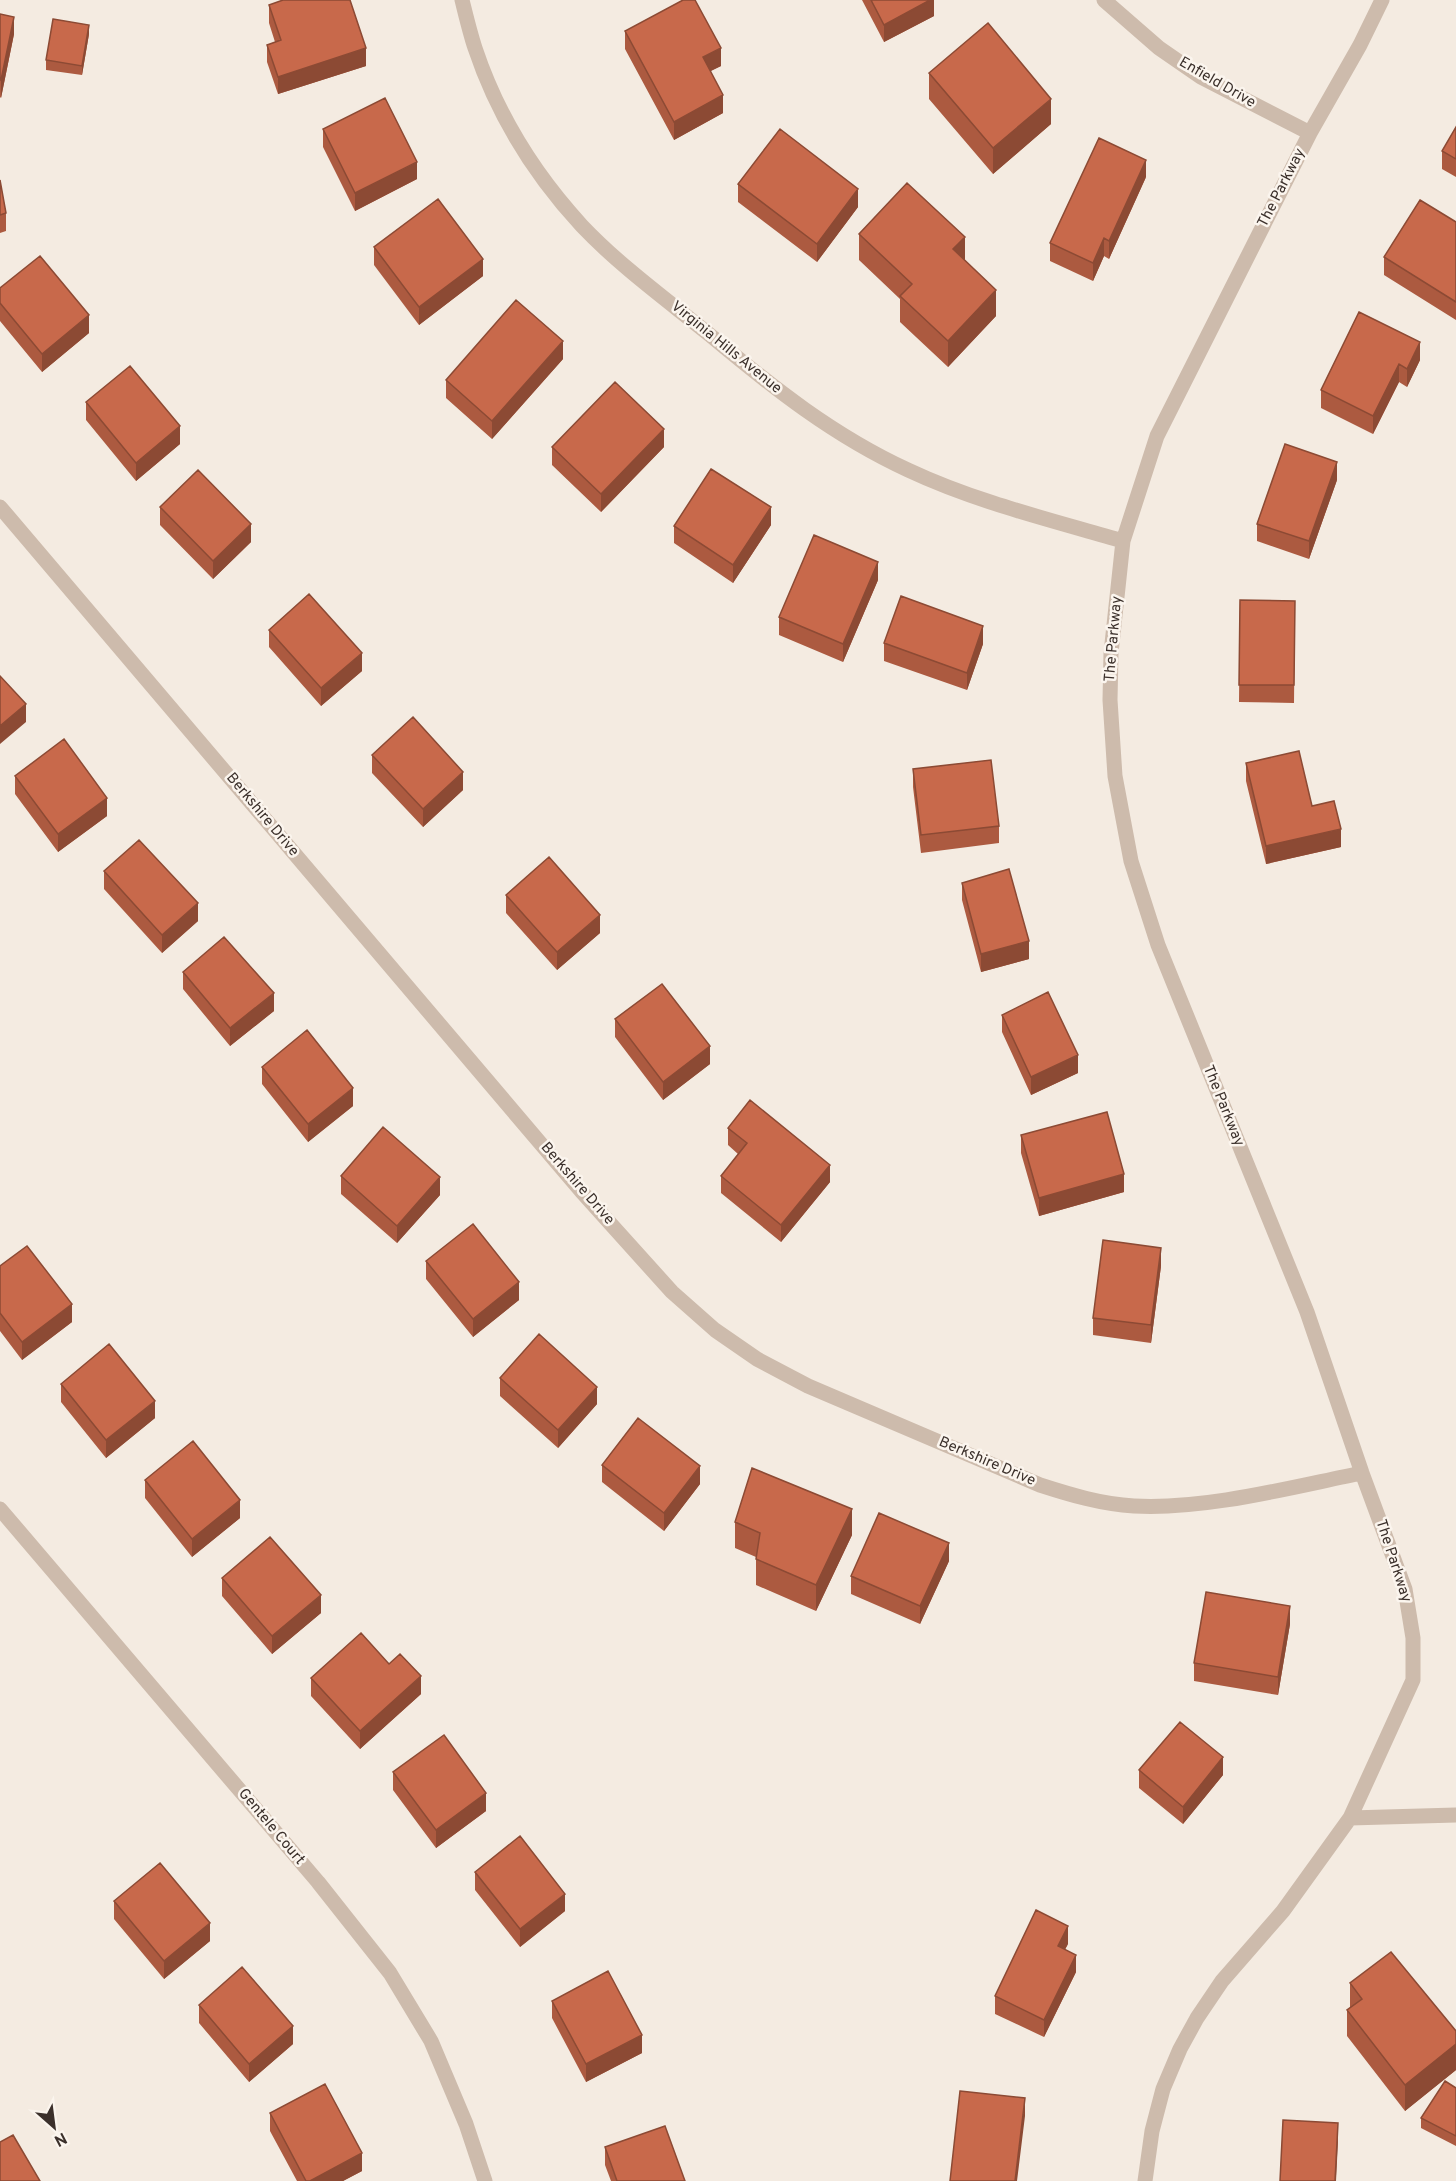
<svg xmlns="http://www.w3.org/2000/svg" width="1456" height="2181" viewBox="0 0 1456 2181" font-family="Overpass,sans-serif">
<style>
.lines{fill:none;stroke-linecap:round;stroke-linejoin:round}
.minor{stroke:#cdbbac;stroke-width:15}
.wall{fill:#ac5a40}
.shaded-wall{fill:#8c4a34}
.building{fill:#c8694b;stroke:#8c4a34;stroke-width:1.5}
.labels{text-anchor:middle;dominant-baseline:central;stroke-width:5;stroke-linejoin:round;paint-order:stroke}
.street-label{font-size:15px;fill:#3b302b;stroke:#fbf5ee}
</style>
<rect width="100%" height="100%" fill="#f4ebe1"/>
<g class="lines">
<path class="minor" d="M 462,0 C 466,16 470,33 475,48 C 497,114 535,175 582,226 C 620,266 667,300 710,335 C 772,387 834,436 908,470 C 976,502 1051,520 1123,541
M 1104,0 L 1159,48 L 1201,77 L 1310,133
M 0,507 L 581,1191 L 672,1292 L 715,1330 L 757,1359 L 808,1386 L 1040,1485 C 1071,1495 1101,1504 1134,1506 C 1206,1510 1292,1487 1362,1473
M 0,1509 L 318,1882 L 390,1973 L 431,2041 L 466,2124 L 485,2181
M 1350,1818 L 1456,1815
M 1145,2181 L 1152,2131 L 1163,2089 L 1180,2049 L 1197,2018 L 1222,1981 L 1283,1911 L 1350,1818 L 1413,1680 L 1413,1638 L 1405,1589 L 1362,1473 L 1307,1312 L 1158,945 L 1131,861 L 1115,776 L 1110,700 L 1111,653 L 1123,541 L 1157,436 L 1310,133 L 1360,45 L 1382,0"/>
</g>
<path class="wall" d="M 862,0 L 934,0 L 934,16 L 884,42 Z
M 269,5 L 366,66 L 278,94 L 267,62 L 267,45 L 275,42 L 269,23 Z
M 0,14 L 14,34 L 1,98 L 0,97 Z
M 625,31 L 721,66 L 710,71 L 723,113 L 674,140 L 625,49 Z
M 89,34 L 82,75 L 46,70 L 46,60 Z
M 929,73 L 1051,124 L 993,174 L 929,99 Z
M 1456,127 L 1456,177 L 1442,169 L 1442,151 Z
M 323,129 L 417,179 L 355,211 L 323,147 Z
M 1146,177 L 1109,259 L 1104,256 L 1093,281 L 1050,261 L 1050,243 Z
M 0,180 L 6,213 L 6,231 L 0,233 Z
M 738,184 L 858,207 L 817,262 L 738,202 Z
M 1456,222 L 1456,320 L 1384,275 L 1384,257 Z
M 859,234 L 965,260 L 996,316 L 948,367 L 900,322 L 900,299 L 859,260 Z
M 374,247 L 483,276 L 419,325 L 374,265 Z
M 0,288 L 89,333 L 42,372 L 0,321 Z
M 1359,312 L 1420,360 L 1407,387 L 1399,382 L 1373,434 L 1321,408 L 1321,390 Z
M 563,359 L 492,439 L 446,398 L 446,380 Z
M 86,402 L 180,444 L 136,481 L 86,420 Z
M 552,447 L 664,447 L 601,512 L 552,465 Z
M 1337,480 L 1309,559 L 1257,541 L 1257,524 Z
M 160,507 L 251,542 L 213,579 L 160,525 Z
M 771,525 L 733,583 L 674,543 L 674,526 Z
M 878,580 L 843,662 L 779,635 L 779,617 Z
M 1240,600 L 1295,601 L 1294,703 L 1239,702 Z
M 269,630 L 362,671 L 321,706 L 269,647 Z
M 884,643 L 983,644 L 967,690 L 884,661 Z
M 372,755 L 463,790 L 423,827 L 372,773 Z
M 1246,763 L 1312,806 L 1341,847 L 1266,864 L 1246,781 Z
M 913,769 L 999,826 L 999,843 L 921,853 L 913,787 Z
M 15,776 L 107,816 L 58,852 L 15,794 Z
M 104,871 L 198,921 L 162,953 L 104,889 Z
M 962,883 L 1029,959 L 981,972 L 962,900 Z
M 506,895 L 600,933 L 557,970 L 506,913 Z
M 183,972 L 274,1011 L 230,1046 L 183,989 Z
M 1002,1015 L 1078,1073 L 1031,1095 L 1002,1032 Z
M 615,1019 L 710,1064 L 663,1100 L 615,1037 Z
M 262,1067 L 353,1106 L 308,1142 L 262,1084 Z
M 728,1128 L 830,1182 L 781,1242 L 721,1193 L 721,1176 L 738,1154 L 728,1145 Z
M 1021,1135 L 1124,1192 L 1039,1216 L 1021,1153 Z
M 341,1176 L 440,1195 L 397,1243 L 341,1194 Z
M 426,1261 L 519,1300 L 473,1337 L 426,1279 Z
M 0,1266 L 72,1322 L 22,1360 L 0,1331 Z
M 1161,1266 L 1151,1343 L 1093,1335 L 1093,1318 Z
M 500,1378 L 597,1404 L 558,1448 L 500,1396 Z
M 61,1384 L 155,1418 L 106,1458 L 61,1402 Z
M 602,1465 L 700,1484 L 664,1531 L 602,1482 Z
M 145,1480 L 240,1518 L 192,1557 L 145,1498 Z
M 735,1522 L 852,1535 L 816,1611 L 756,1585 L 756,1557 L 735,1548 Z
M 949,1561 L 920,1624 L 851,1594 L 851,1576 Z
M 222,1578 L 321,1613 L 272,1654 L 222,1596 Z
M 1290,1624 L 1278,1695 L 1194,1681 L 1194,1663 Z
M 389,1664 L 421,1694 L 360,1749 L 311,1696 L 311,1678 Z
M 1139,1770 L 1223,1775 L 1183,1824 L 1139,1788 Z
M 393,1772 L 486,1811 L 436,1848 L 393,1790 Z
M 475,1872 L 565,1911 L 520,1947 L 475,1890 Z
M 114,1901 L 210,1941 L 164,1979 L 114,1919 Z
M 1068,1944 L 1065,1949 L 1076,1972 L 1044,2037 L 995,2014 L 995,1996 Z
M 1350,1983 L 1456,2031 L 1456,2070 L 1405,2111 L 1347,2036 L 1347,2010 L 1350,2008 Z
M 552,2001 L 642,2053 L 586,2082 L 552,2018 Z
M 199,2005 L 293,2044 L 249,2082 L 199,2023 Z
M 1456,2088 L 1456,2146 L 1421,2128 L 1421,2118 Z
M 270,2113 L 362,2171 L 343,2181 L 297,2181 L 270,2131 Z
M 605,2147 L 685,2181 L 611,2181 L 605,2165 Z"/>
<path class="shaded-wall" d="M 930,0 L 934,0 L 934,16 L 884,42 L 884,25 Z
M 14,17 L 14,34 L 1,98 L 1,80 Z
M 89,25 L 89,34 L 82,75 L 82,66 Z
M 366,48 L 366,66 L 278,94 L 278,77 Z
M 721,48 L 721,66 L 703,75 L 703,57 Z
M 723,95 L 723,113 L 674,140 L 674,122 Z
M 1051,99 L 1051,124 L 993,174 L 993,148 Z
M 1146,160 L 1146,177 L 1109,259 L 1109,241 Z
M 417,162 L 417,179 L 355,211 L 355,193 Z
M 858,189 L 858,207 L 817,262 L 817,244 Z
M 965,237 L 965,263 L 953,249 Z
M 1104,238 L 1104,256 L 1093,281 L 1093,263 Z
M 483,259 L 483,276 L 419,325 L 419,307 Z
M 996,290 L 996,316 L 948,367 L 948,341 Z
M 89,315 L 89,333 L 42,372 L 42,354 Z
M 563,341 L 563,359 L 492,439 L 492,421 Z
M 1420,342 L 1420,360 L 1407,387 L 1407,369 Z
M 1399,364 L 1399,382 L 1373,434 L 1373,416 Z
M 180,426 L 180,444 L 136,481 L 136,463 Z
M 664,429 L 664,447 L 601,512 L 601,494 Z
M 1337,462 L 1337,480 L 1309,559 L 1309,541 Z
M 771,507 L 771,525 L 733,583 L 733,565 Z
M 251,524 L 251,542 L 213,579 L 213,561 Z
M 878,562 L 878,580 L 843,662 L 843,644 Z
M 983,626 L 983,644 L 967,690 L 967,673 Z
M 362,653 L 362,671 L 321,706 L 321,688 Z
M 26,704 L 26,722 L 0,744 L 0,726 Z
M 463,772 L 463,790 L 423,827 L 423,809 Z
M 107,798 L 107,816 L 58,852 L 58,834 Z
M 1341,829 L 1341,847 L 1266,864 L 1266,846 Z
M 198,903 L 198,921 L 162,953 L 162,935 Z
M 600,915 L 600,933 L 557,970 L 557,952 Z
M 1029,941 L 1029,959 L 981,972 L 981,954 Z
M 274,993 L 274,1011 L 230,1046 L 230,1028 Z
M 710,1046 L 710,1064 L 663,1100 L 663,1082 Z
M 1078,1055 L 1078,1073 L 1031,1095 L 1031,1077 Z
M 353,1088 L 353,1106 L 308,1142 L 308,1124 Z
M 830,1165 L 830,1182 L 781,1242 L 781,1225 Z
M 1124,1174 L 1124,1192 L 1039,1216 L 1039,1198 Z
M 440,1177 L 440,1195 L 397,1243 L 397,1226 Z
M 1161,1248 L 1161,1266 L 1151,1343 L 1151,1325 Z
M 519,1282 L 519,1300 L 473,1337 L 473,1319 Z
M 72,1304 L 72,1322 L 22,1360 L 22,1342 Z
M 597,1387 L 597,1404 L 558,1448 L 558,1430 Z
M 155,1401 L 155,1418 L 106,1458 L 106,1440 Z
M 700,1466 L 700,1484 L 664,1531 L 664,1513 Z
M 240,1500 L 240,1518 L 192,1557 L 192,1539 Z
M 852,1509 L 852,1535 L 816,1611 L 816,1585 Z
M 949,1543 L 949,1561 L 920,1624 L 920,1606 Z
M 321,1595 L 321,1613 L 272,1654 L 272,1636 Z
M 1290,1606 L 1290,1624 L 1278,1695 L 1278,1677 Z
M 421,1676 L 421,1694 L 360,1749 L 360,1731 Z
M 1223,1757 L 1223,1775 L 1183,1824 L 1183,1807 Z
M 486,1793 L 486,1811 L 436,1848 L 436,1830 Z
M 565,1894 L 565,1911 L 520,1947 L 520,1929 Z
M 210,1923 L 210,1941 L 164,1979 L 164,1961 Z
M 1068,1926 L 1068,1944 L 1058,1963 L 1058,1946 Z
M 1076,1955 L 1076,1972 L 1044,2037 L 1044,2020 Z
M 293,2026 L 293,2044 L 249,2082 L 249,2064 Z
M 642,2035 L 642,2053 L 586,2082 L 586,2064 Z
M 1456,2044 L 1456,2070 L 1405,2111 L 1405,2085 Z
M 1025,2098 L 1025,2116 L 1017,2181 L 1015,2181 Z
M 1338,2123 L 1338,2141 L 1336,2181 L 1335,2181 Z
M 362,2153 L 362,2171 L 343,2181 L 310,2181 Z"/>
<path class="building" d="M 283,0 L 350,0 L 366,48 L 278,77 L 267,45 L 281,40 L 269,5 Z
M 683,0 L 695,0 L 721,48 L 703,57 L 723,95 L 674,122 L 625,31 Z
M 871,0 L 930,0 L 884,25 Z
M 0,14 L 14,17 L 1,80 L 0,80 Z
M 53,19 L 89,25 L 82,66 L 46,60 Z
M 988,23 L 1051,99 L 993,148 L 929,73 Z
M 385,98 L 417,162 L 355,193 L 323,129 Z
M 1456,127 L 1456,159 L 1442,151 Z
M 780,129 L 858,189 L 817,244 L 738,184 Z
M 1099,138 L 1146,160 L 1109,241 L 1104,238 L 1093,263 L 1050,243 Z
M 0,180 L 6,213 L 0,215 Z
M 907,183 L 965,237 L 953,249 L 996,290 L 948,341 L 900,296 L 912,284 L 859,234 Z
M 438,199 L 483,259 L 419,307 L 374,247 Z
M 1420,200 L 1456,222 L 1456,302 L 1384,257 Z
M 40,256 L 89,315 L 42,354 L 0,303 L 0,288 Z
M 516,300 L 563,341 L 492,421 L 446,380 Z
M 1359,312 L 1420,342 L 1407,369 L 1399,364 L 1373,416 L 1321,390 Z
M 130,366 L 180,426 L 136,463 L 86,402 Z
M 615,382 L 664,429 L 601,494 L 552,447 Z
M 1285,444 L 1337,462 L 1309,541 L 1257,524 Z
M 711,469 L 771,507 L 733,565 L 674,526 Z
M 198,470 L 251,524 L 213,561 L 160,507 Z
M 814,535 L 878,562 L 843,644 L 779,617 Z
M 309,594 L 362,653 L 321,688 L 269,630 Z
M 901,596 L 983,626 L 967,673 L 884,643 Z
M 1240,600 L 1295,601 L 1294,685 L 1239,685 Z
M 0,676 L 26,704 L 0,726 Z
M 413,717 L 463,772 L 423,809 L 372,755 Z
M 64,739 L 107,798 L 58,834 L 15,776 Z
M 1299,751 L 1312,806 L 1334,801 L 1341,829 L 1266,846 L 1246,763 Z
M 991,760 L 999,826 L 921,835 L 913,769 Z
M 139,840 L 198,903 L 162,935 L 104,871 Z
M 549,857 L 600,915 L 557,952 L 506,895 Z
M 1009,869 L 1029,941 L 981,954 L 962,883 Z
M 224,937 L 274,993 L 230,1028 L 183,972 Z
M 662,984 L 710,1046 L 663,1082 L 615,1019 Z
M 1048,992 L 1078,1055 L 1031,1077 L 1002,1015 Z
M 307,1030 L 353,1088 L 308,1124 L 262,1067 Z
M 750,1100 L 830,1165 L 781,1225 L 721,1176 L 747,1143 L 728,1128 Z
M 1107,1112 L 1124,1174 L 1039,1198 L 1021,1135 Z
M 383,1127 L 440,1177 L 397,1226 L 341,1176 Z
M 473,1224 L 519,1282 L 473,1319 L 426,1261 Z
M 1103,1240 L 1161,1248 L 1151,1325 L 1093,1318 Z
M 27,1246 L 72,1304 L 22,1342 L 0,1313 L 0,1266 Z
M 539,1334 L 597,1387 L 558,1430 L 500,1378 Z
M 109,1344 L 155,1401 L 106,1440 L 61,1384 Z
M 638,1418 L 700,1466 L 664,1513 L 602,1465 Z
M 193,1441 L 240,1500 L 192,1539 L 145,1480 Z
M 752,1468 L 852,1509 L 816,1585 L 756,1559 L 760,1533 L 735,1522 Z
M 879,1513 L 949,1543 L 920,1606 L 851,1576 Z
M 270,1537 L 321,1595 L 272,1636 L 222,1578 Z
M 1206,1592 L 1290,1606 L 1278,1677 L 1194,1663 Z
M 361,1633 L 389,1664 L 400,1654 L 421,1676 L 360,1731 L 311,1678 Z
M 1180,1722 L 1223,1757 L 1183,1807 L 1139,1770 Z
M 444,1735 L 486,1793 L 436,1830 L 393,1772 Z
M 520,1836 L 565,1894 L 520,1929 L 475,1872 Z
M 160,1863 L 210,1923 L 164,1961 L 114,1901 Z
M 1036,1910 L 1068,1926 L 1058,1946 L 1076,1955 L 1044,2020 L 995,1996 Z
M 1391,1952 L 1456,2031 L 1456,2044 L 1405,2085 L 1347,2010 L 1362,1999 L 1350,1983 Z
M 242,1967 L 293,2026 L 249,2064 L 199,2005 Z
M 608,1971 L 642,2035 L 586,2064 L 552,2001 Z
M 1445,2081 L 1456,2088 L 1456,2136 L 1421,2118 Z
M 325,2084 L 362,2153 L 310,2181 L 306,2181 L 270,2113 Z
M 960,2091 L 1025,2098 L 1015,2181 L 950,2181 Z
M 1283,2120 L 1338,2123 L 1335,2181 L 1280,2181 Z
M 665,2126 L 685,2181 L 617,2181 L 605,2147 Z
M 13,2135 L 40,2181 L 0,2181 L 0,2142 Z"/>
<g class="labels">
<g class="street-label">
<text transform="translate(1217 83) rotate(30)">Enfield Drive</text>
<text transform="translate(1282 188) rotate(-63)">The Parkway</text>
<text transform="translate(726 348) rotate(39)">Virginia Hills Avenue</text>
<text transform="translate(1114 639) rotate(-85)">The Parkway</text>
<text transform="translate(262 815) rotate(50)">Berkshire Drive</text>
<text transform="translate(1223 1106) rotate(68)">The Parkway</text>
<text transform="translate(577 1184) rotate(49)">Berkshire Drive</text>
<text transform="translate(987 1462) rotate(23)">Berkshire Drive</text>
<text transform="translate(1393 1561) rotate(72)">The Parkway</text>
<text transform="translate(271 1827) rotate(50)">Gentele Court</text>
</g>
</g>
<g transform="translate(54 2127) rotate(152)" stroke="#fbf5ee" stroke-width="4.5" paint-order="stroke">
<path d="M0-4.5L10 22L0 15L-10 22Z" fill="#3b302b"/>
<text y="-9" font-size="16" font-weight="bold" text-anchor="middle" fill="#3b302b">N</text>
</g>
</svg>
